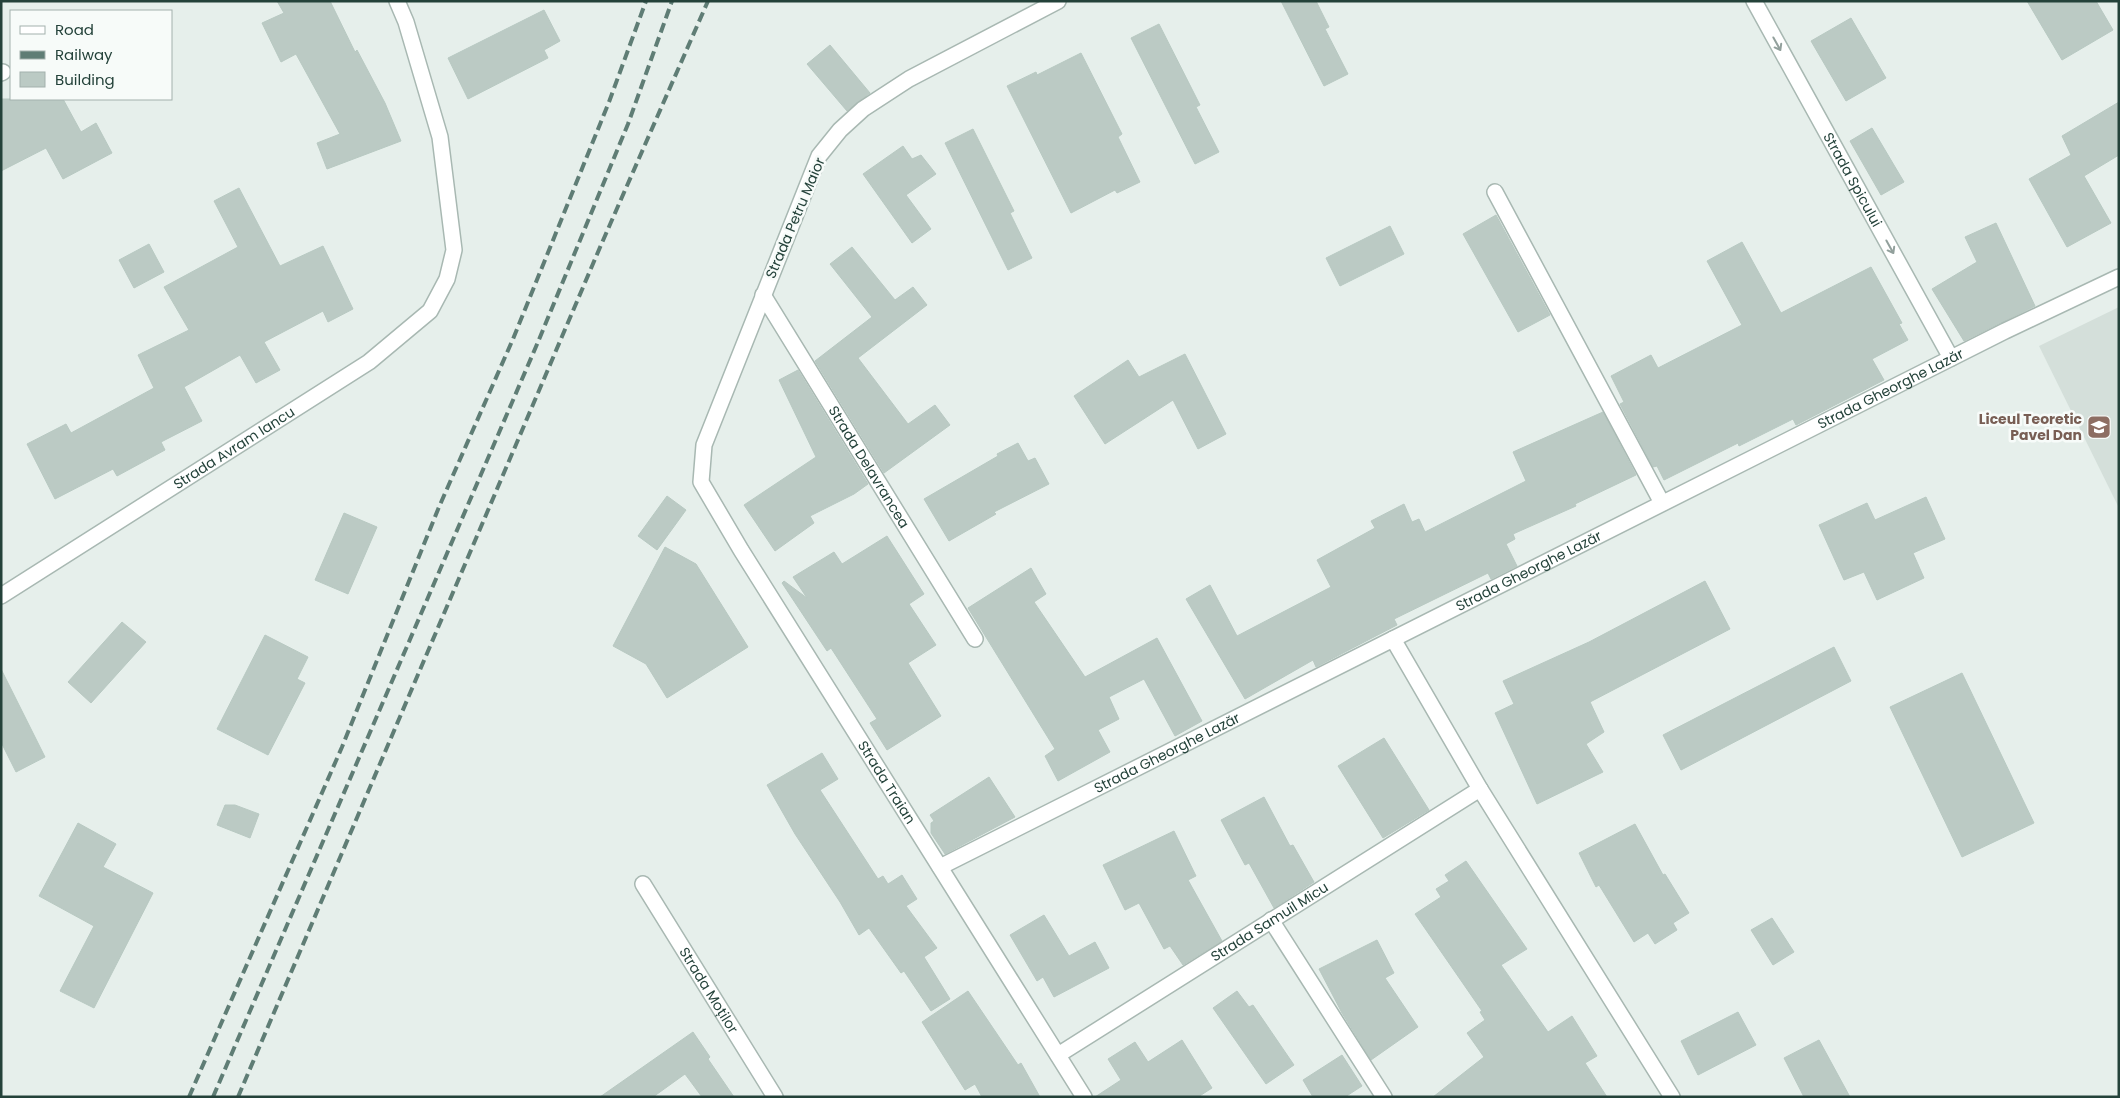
<svg xmlns="http://www.w3.org/2000/svg" width="2120" height="1098" viewBox="0 0 2120 1098" font-family="Poppins,sans-serif">
<style>
.built{fill:#d4dfda}
.building{fill:#bbcac4;stroke:#b8c9c2}
.lines{fill:none;stroke-linecap:round;stroke-linejoin:round}
.street-casing{stroke:#a8b8b2;stroke-width:18}
.street{stroke:#fff;stroke-width:15}
.rail{stroke:#5f7d75;stroke-width:4;stroke-dasharray:10 5;stroke-linecap:butt}
.oneway{stroke:#92a09c}
.labels{text-anchor:middle;dominant-baseline:central;stroke-width:5;stroke-linejoin:round;paint-order:stroke}
.street-label{font-size:14px;fill:#24423a;stroke:#f7fbf9}
.education-label{font-size:14px;font-weight:bold;fill:#785e54;stroke:#f7fbf9;text-anchor:end}
</style>
<rect width="100%" height="100%" fill="#e6efeb"/>
<path class="built" d="M 2119,307 L 2119,508 L 2039,346 Z"/>
<path class="building" d="M 277,1 L 330,1 L 355,52 L 357,50 L 385,103 L 401,141 L 327,169 L 317,143 L 340,134 L 296,54 L 281,62 L 262,23 L 284,13 Z
M 1281,1 L 1316,1 L 1329,27 L 1325,29 L 1348,74 L 1324,86 Z
M 2027,1 L 2096,1 L 2113,30 L 2062,60 Z
M 544,10 L 560,41 L 544,50 L 548,58 L 468,99 L 448,58 Z
M 1851,18 L 1886,78 L 1846,101 L 1811,41 Z
M 1159,24 L 1200,105 L 1196,107 L 1219,152 L 1195,164 L 1131,38 Z
M 830,45 L 870,93 L 847,111 L 807,64 Z
M 1081,53 L 1122,134 L 1118,137 L 1140,182 L 1117,193 L 1115,190 L 1071,213 L 1007,86 L 1036,72 L 1037,75 Z
M 1,99 L 63,99 L 81,132 L 96,123 L 112,153 L 63,179 L 46,148 L 1,171 Z
M 2119,102 L 2119,155 L 2084,176 L 2111,223 L 2067,247 L 2029,179 L 2071,155 L 2062,136 Z
M 1872,128 L 1904,182 L 1881,195 L 1850,141 Z
M 973,129 L 1014,211 L 1010,213 L 1032,258 L 1008,270 L 945,143 Z
M 903,146 L 912,159 L 921,155 L 936,174 L 906,195 L 931,229 L 912,243 L 863,174 Z
M 239,188 L 280,266 L 323,246 L 353,309 L 328,322 L 323,311 L 264,342 L 280,370 L 256,383 L 240,355 L 184,387 L 202,421 L 161,442 L 165,450 L 117,476 L 113,469 L 55,499 L 27,444 L 66,424 L 71,433 L 154,388 L 138,355 L 189,330 L 164,287 L 238,247 L 214,201 Z
M 1496,215 L 1550,315 L 1518,332 L 1463,234 Z
M 1996,223 L 2035,306 L 1964,341 L 1932,289 L 1977,262 L 1965,237 Z
M 1390,226 L 1404,254 L 1340,286 L 1326,258 Z
M 1742,242 L 1781,313 L 1871,267 L 1902,323 L 1899,324 L 1908,340 L 1872,359 L 1884,380 L 1796,425 L 1793,419 L 1739,446 L 1738,443 L 1664,480 L 1657,466 L 1653,467 L 1620,404 L 1624,402 L 1611,376 L 1651,355 L 1658,368 L 1742,325 L 1707,261 Z
M 149,244 L 164,272 L 134,288 L 119,260 Z
M 852,247 L 895,300 L 913,287 L 927,305 L 858,358 L 908,424 L 935,405 L 950,425 L 884,473 L 815,361 L 872,317 L 830,264 Z
M 1185,354 L 1226,434 L 1198,449 L 1173,400 L 1105,444 L 1074,396 L 1128,360 L 1139,377 Z
M 798,370 L 868,484 L 854,494 L 810,516 L 814,523 L 775,551 L 744,505 L 816,457 L 779,380 Z
M 1603,412 L 1636,475 L 1575,504 L 1576,506 L 1513,534 L 1515,539 L 1506,544 L 1517,566 L 1491,579 L 1488,573 L 1394,619 L 1397,625 L 1316,667 L 1313,660 L 1245,699 L 1186,599 L 1210,585 L 1237,636 L 1331,587 L 1317,560 L 1375,528 L 1371,521 L 1404,504 L 1412,522 L 1419,519 L 1425,532 L 1526,481 L 1513,452 Z
M 1018,443 L 1028,461 L 1035,458 L 1049,484 L 994,512 L 996,514 L 949,541 L 924,499 L 998,456 L 997,454 Z
M 667,496 L 686,510 L 657,550 L 638,536 Z
M 1926,497 L 1945,539 L 1913,553 L 1924,578 L 1877,600 L 1864,572 L 1844,580 L 1819,525 L 1867,503 L 1875,520 Z
M 344,513 L 377,527 L 348,594 L 315,580 Z
M 887,536 L 924,594 L 909,604 L 936,645 L 908,663 L 941,716 L 887,750 L 870,723 L 877,719 L 831,648 L 827,651 L 782,583 L 784,581 L 807,598 L 793,577 L 834,552 L 842,564 Z
M 665,547 L 696,564 L 748,647 L 667,698 L 646,664 L 613,646 Z
M 1031,568 L 1046,594 L 1034,602 L 1085,677 L 1157,638 L 1202,721 L 1175,736 L 1144,679 L 1109,697 L 1119,719 L 1098,730 L 1110,752 L 1058,781 L 1045,756 L 1055,749 L 968,608 Z
M 1705,581 L 1730,629 L 1590,702 L 1604,732 L 1586,744 L 1603,772 L 1537,804 L 1495,713 L 1514,704 L 1503,681 L 1589,642 Z
M 122,622 L 146,642 L 91,703 L 68,682 Z
M 265,635 L 308,657 L 297,679 L 305,683 L 268,755 L 217,729 Z
M 1834,647 L 1851,681 L 1681,770 L 1663,735 Z
M 1,669 L 45,757 L 16,772 L 1,742 Z
M 1962,673 L 2034,823 L 1962,857 L 1890,707 Z
M 1384,738 L 1429,810 L 1383,838 L 1338,766 Z
M 822,753 L 838,779 L 820,790 L 878,879 L 883,876 L 888,884 L 902,875 L 917,899 L 906,906 L 937,948 L 924,957 L 950,999 L 931,1011 L 904,971 L 901,973 L 869,928 L 859,935 L 840,902 L 795,834 L 767,785 Z
M 989,777 L 1015,817 L 945,854 L 931,833 L 931,823 L 934,821 L 930,815 Z
M 1264,797 L 1290,846 L 1293,845 L 1314,882 L 1274,908 L 1249,863 L 1245,865 L 1221,820 Z
M 225,805 L 235,805 L 259,814 L 250,838 L 217,825 Z
M 78,823 L 116,844 L 103,867 L 153,893 L 94,1008 L 60,991 L 94,926 L 39,896 Z
M 1635,824 L 1663,875 L 1665,874 L 1689,913 L 1673,923 L 1677,930 L 1655,944 L 1648,933 L 1634,942 L 1599,885 L 1596,887 L 1579,853 Z
M 1174,831 L 1196,876 L 1188,880 L 1222,941 L 1183,965 L 1170,946 L 1164,949 L 1139,903 L 1125,910 L 1103,865 Z
M 1466,861 L 1527,949 L 1501,965 L 1548,1032 L 1572,1016 L 1597,1056 L 1585,1063 L 1607,1097 L 1433,1097 L 1484,1057 L 1467,1033 L 1485,1020 L 1480,1012 L 1482,1011 L 1415,914 L 1441,897 L 1436,889 L 1449,881 L 1445,875 Z
M 1044,915 L 1069,956 L 1095,942 L 1109,968 L 1054,997 L 1043,977 L 1037,981 L 1010,935 Z
M 1772,918 L 1794,952 L 1773,965 L 1751,930 Z
M 1377,940 L 1394,973 L 1385,978 L 1418,1027 L 1371,1060 L 1342,1013 L 1319,969 Z
M 968,991 L 1018,1065 L 1021,1063 L 1040,1097 L 982,1097 L 975,1084 L 965,1090 L 922,1022 Z
M 1237,991 L 1249,1007 L 1253,1005 L 1294,1065 L 1266,1084 L 1213,1008 Z
M 1738,1012 L 1756,1045 L 1698,1075 L 1681,1041 Z
M 693,1032 L 710,1057 L 708,1059 L 734,1097 L 702,1097 L 685,1074 L 653,1097 L 600,1097 Z
M 1182,1040 L 1212,1088 L 1198,1097 L 1095,1097 L 1121,1080 L 1108,1059 L 1135,1042 L 1148,1062 Z
M 1819,1040 L 1850,1097 L 1804,1097 L 1784,1058 Z
M 1342,1055 L 1362,1086 L 1345,1097 L 1313,1097 L 1303,1080 Z"/>
<g class="lines">
<g class="street-casing">
<g id="street">
<path id="s1" d="M 1058,1 L 909,79 L 863,109 L 840,130 L 819,156 L 704,445 L 701,482 L 741,550 L 1084,1097"/>
<path id="s2" d="M 1754,1 L 1951,358"/>
<path d="M 1,73 L 3,72"/>
<path d="M 1495,192 L 1662,503"/>
<path id="s3" d="M 763,295 L 975,639"/>
<path id="s4" d="M 1,596 L 369,362 L 430,311 L 447,279 L 454,250 L 440,137 L 406,22 L 397,1"/>
<path d="M 1393,639 L 1480,789 L 1672,1097"/>
<path id="s5" d="M 940,867 L 2005,331 L 2119,277"/>
<path id="s6" d="M 643,884 L 775,1097"/>
<path d="M 1271,920 L 1384,1097"/>
<path id="s7" d="M 1058,1055 L 1480,789"/>
</g>
</g>
<use href="#street" class="street"/>
<path class="rail" d="M 189,1097 L 342,747 L 439,507 L 513,339 L 609,102 L 646,1
M 213,1097 L 538,342 L 628,124 L 672,1
M 238,1097 L 601,245 L 708,1"/>
</g>
<defs><path id="oneway-shaft" d="M-6 0H5M1.5-3L5.5 0L1.5 3" fill="none" stroke-width="1.6" stroke-linecap="round" stroke-linejoin="round" transform="scale(1.25)"/></defs>
<g class="oneway">
<use href="#oneway-shaft" transform="translate(1777 44) rotate(61)"/>
<use href="#oneway-shaft" transform="translate(1890 247) rotate(61)"/>
</g>
<defs>
<g id="school-square" transform="scale(1.25)"><rect x="-9" y="-9" width="18" height="18" rx="4" fill="#8d6e63" stroke="#f7fbf9"/><path d="M0-5L7-2L0 1L-7-2ZM-4 1L0 2.5L4 1V4Q0 6-4 4Z" fill="#fff"/></g>
</defs>
<g fill-rule="evenodd">
<use href="#school-square" x="2099" y="427"/>
</g>
<g class="labels">
<g class="street-label">
<text stroke="none"><textPath href="#s2" startOffset="204">Strada Spicului</textPath></text>
<text transform="translate(795 218) rotate(-67)">Strada Petru Maior</text>
<text stroke="none"><textPath href="#s5" startOffset="1064">Strada Gheorghe Lazăr</textPath></text>
<text stroke="none"><textPath href="#s4" startOffset="276">Strada Avram Iancu</textPath></text>
<text stroke="none"><textPath href="#s3" startOffset="202">Strada Delavrancea</textPath></text>
<text stroke="none"><textPath href="#s5" startOffset="659">Strada Gheorghe Lazăr</textPath></text>
<text stroke="none"><textPath href="#s5" startOffset="254">Strada Gheorghe Lazăr</textPath></text>
<text stroke="none"><textPath href="#s1" startOffset="989">Strada Traian</textPath></text>
<text stroke="none"><textPath href="#s7" startOffset="250">Strada Samuil Micu</textPath></text>
<text stroke="none"><textPath href="#s6" startOffset="125">Strada Moților</textPath></text>
</g>
<g class="education-label">
<text x="2082" y="419">Liceul Teoretic<tspan x="2082" dy="16">Pavel Dan</tspan></text>
</g>
</g>
<rect width="2120" height="1098" fill="none" stroke="#24423a" stroke-width="5"/>
<rect x="10" y="10" width="162" height="90" fill="#f7fbf9" stroke="#a3b1ad"/>
<rect x="20" y="26" width="25" height="8" fill="#ffffff" stroke="#a3b1ad"/>
<text x="55" y="35" font-size="15" fill="#24423a">Road</text>
<rect x="20" y="51" width="25" height="8" fill="#5f7d75" stroke="#a3b1ad"/>
<text x="55" y="60" font-size="15" fill="#24423a">Railway</text>
<rect x="20" y="72" width="25" height="15" fill="#bbcac4" stroke="#a3b1ad"/>
<text x="55" y="85" font-size="15" fill="#24423a">Building</text>
</svg>
